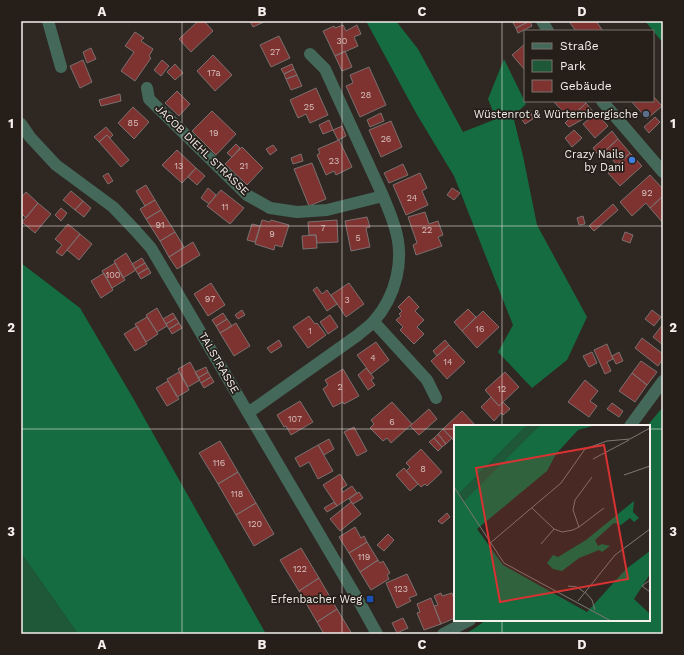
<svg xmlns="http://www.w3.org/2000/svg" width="684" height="655" viewBox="0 0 684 655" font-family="'Work Sans',sans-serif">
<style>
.green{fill:#1e5838}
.forest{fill:#156c41}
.building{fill:#7e3331;stroke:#7b706f}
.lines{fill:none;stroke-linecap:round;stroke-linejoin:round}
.minor{stroke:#44685a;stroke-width:12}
.grid{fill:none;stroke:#f5f0ec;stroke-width:1;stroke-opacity:0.55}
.service-dot{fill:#5c6f8a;stroke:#251e19;stroke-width:1.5}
.shop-dot{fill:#3f7fe0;stroke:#251e19;stroke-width:1.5}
.transit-dot{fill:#1a4fb4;stroke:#251e19;stroke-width:1.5}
.labels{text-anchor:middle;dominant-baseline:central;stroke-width:3.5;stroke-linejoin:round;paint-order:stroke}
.number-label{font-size:9px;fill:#d7c1bd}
.poi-label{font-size:11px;fill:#f5f0ec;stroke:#251e19;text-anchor:end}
.street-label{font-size:11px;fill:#f5f0ec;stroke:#251e19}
.inset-road{fill:none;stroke:#7e7873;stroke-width:1}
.view{fill:#d83232;fill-opacity:0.15;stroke:#d83232;stroke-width:2}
.inset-edge{fill:none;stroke:#f5f0ec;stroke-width:2}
.neatline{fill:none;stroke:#f5f0ec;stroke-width:1.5}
.grid-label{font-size:13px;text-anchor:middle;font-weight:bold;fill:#f5f0ec}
</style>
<rect width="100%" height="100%" fill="#2f2822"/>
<path class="green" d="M 21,553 L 78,634 L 24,634 L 21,630 Z"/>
<path class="forest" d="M 366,21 L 396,21 L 418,49 L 463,132 L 496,119 L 488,99 L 504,59 L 526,104 L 513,116 L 523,156 L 537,225 L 587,317 L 567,360 L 532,388 L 498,352 L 513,325 L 454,176 L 416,113 Z
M 645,21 L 663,21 L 663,43 Z
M 21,263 L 80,308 L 133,398 L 266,634 L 78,634 L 21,553 Z
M 663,407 L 663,634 L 465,634 L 475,628 L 486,620 L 649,620 L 649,426 L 647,426 Z"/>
<path class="building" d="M 198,21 L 204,21 L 213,31 L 191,52 L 179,39 Z
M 250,21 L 266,21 L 253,27 Z
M 512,21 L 530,21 L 516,28 Z
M 530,21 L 532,26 L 518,33 L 516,28 Z
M 573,21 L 596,21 L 603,31 L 576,31 L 570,23 Z
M 343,25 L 346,31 L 357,25 L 361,34 L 354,37 L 358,46 L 335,56 L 323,31 L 334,26 L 335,28 Z
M 135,32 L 144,38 L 141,41 L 153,49 L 149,56 L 151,58 L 135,81 L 121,71 L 134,52 L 125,46 Z
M 279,36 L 290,58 L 271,67 L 260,45 Z
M 525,44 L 525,70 L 512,55 Z
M 91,48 L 96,59 L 87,63 L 83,52 Z
M 345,51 L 352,67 L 342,71 L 335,56 Z
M 213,55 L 232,75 L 215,91 L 197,71 Z
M 83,60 L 92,82 L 80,88 L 70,66 Z
M 162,60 L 169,66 L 161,76 L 154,70 Z
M 175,64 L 183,73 L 175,80 L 167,72 Z
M 292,64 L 294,69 L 284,74 L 281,69 Z
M 369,67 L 386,105 L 360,117 L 346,86 L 353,83 L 350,75 Z
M 294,69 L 297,75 L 286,79 L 284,74 Z
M 297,75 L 302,86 L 291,90 L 286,79 Z
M 316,88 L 328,115 L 310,123 L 306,114 L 298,118 L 290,100 Z
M 177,91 L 190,104 L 179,116 L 165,103 Z
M 120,94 L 121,101 L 101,106 L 99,100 Z
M 653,96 L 662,106 L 647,119 L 631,101 L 653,101 Z
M 553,101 L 584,101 L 586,103 L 570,119 Z
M 586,103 L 594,113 L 569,127 L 565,123 Z
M 133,107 L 149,122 L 134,139 L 118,123 Z
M 530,110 L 533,119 L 525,124 L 520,117 Z
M 212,111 L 236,134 L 216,155 L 192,131 Z
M 381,113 L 384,121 L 370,127 L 367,120 Z
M 596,113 L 608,126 L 595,138 L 583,124 Z
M 655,117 L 660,122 L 649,133 L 644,127 Z
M 329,120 L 333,130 L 323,134 L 319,125 Z
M 391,121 L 402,147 L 381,157 L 369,130 Z
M 342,126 L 346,136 L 338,140 L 333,130 Z
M 106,127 L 113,135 L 110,138 L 107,135 L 99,142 L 94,137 Z
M 574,130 L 582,138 L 572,147 L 565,138 Z
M 612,131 L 618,139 L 599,156 L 593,148 Z
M 107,135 L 129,160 L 121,167 L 99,142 Z
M 618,139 L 630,153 L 617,165 L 605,151 Z
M 339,140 L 352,167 L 336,175 L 334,171 L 326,175 L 317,155 L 320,153 L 318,149 Z
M 236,144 L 240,148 L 232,157 L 227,153 Z
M 273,145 L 277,150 L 270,155 L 266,149 Z
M 242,147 L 263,168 L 247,185 L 225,164 Z
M 177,150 L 196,168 L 182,183 L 162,165 Z
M 630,153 L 642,166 L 620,186 L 608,173 Z
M 301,154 L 303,161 L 293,164 L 291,158 Z
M 312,163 L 326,199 L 309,206 L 294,169 Z
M 403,164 L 408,175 L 389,183 L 384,173 Z
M 196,168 L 205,176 L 197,185 L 188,177 Z
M 108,173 L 113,181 L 108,184 L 103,176 Z
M 420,173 L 427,188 L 422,191 L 428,205 L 406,215 L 393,185 Z
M 650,175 L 663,189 L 663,196 L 650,208 L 646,203 L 632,216 L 620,202 Z
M 146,185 L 155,200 L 145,206 L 136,191 Z
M 208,188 L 216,195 L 209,204 L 201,198 Z
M 452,188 L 460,193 L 454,200 L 447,195 Z
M 221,190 L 244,208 L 230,224 L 207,206 Z
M 71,191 L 83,201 L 75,210 L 63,200 Z
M 26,192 L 38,203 L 26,218 L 21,213 L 21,198 Z
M 663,196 L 663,223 L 650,208 Z
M 155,200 L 161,210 L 146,219 L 140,209 Z
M 83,201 L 91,208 L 84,217 L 75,210 Z
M 38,203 L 51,214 L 35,233 L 22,222 Z
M 613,204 L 618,210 L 594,231 L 589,226 Z
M 61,208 L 67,213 L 61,221 L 55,215 Z
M 161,210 L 175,232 L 160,241 L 146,219 Z
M 425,212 L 429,224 L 438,221 L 443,235 L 438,237 L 442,246 L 416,255 L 413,245 L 417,243 L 408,217 Z
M 583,216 L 585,224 L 579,225 L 577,218 Z
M 367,217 L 370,227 L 366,228 L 370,247 L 351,251 L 345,221 Z
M 262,220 L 270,222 L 271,220 L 289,225 L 282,247 L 275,245 L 274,250 L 255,244 Z
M 337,220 L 338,242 L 317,243 L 316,235 L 309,235 L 308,222 Z
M 68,224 L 80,234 L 62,256 L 56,252 L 62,245 L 55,239 Z
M 252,224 L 260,226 L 255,242 L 247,240 Z
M 175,232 L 184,247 L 169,257 L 160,241 Z
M 625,232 L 633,235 L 630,243 L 622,240 Z
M 80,234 L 92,244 L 79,260 L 67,250 Z
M 316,235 L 317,248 L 303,249 L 302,236 Z
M 193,242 L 200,255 L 177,269 L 169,257 Z
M 126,253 L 136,270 L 123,278 L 114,261 Z
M 142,258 L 145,263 L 135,269 L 132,264 Z
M 115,263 L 125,280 L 112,288 L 102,271 Z
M 145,263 L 148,268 L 138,274 L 135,269 Z
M 148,268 L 151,273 L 141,279 L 138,274 Z
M 104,273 L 113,290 L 101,298 L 91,281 Z
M 211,283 L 225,305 L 208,316 L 194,294 Z
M 349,283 L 364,304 L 346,317 L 331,295 Z
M 317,287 L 322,294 L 327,290 L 337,304 L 327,311 L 313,290 Z
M 409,296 L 419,307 L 415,311 L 424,320 L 417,327 L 424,334 L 414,344 L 400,330 L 403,327 L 396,320 L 401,316 L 399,314 L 402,311 L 398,307 Z
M 157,308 L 167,326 L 157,332 L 146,315 Z
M 468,309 L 476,317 L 462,331 L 454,322 Z
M 242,310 L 245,315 L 238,319 L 235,315 Z
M 652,310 L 661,317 L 654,326 L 645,319 Z
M 483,311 L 499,327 L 477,348 L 462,331 Z
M 173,313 L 176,318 L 166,324 L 163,319 Z
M 223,313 L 227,319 L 216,326 L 212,320 Z
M 330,315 L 338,327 L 328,334 L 320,322 Z
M 309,316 L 315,324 L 317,323 L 326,335 L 308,348 L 293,327 Z
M 147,317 L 158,334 L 146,342 L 135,324 Z
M 176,318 L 179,323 L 169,329 L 166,324 Z
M 227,319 L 232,326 L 220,333 L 216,326 Z
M 179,323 L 182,328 L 172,334 L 169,329 Z
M 236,323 L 250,346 L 234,356 L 220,333 Z
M 663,324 L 663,345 L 653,337 Z
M 137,326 L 147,344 L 135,351 L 124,334 Z
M 642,338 L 663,354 L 663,359 L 658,366 L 635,348 Z
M 279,340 L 282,346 L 271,353 L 267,348 Z
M 445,340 L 449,345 L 437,356 L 433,351 Z
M 376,342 L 389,360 L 371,374 L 357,355 Z
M 607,344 L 613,359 L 607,362 L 611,371 L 605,374 L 594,350 Z
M 449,345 L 465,362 L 447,379 L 431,361 Z
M 592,352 L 597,363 L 589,367 L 583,356 Z
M 619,352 L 623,361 L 616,364 L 612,356 Z
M 641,361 L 657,372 L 647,385 L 632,373 Z
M 190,362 L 200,380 L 188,387 L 178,369 Z
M 206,367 L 208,372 L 198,378 L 195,372 Z
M 366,368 L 374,378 L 371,380 L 375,385 L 368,390 L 358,375 Z
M 343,369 L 359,396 L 344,404 L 343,402 L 333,407 L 323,389 L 328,385 L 325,380 Z
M 179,372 L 189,390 L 177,397 L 167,379 Z
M 208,372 L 211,377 L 201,383 L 198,378 Z
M 505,372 L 519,387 L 499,406 L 485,390 Z
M 632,373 L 647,385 L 635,402 L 619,391 Z
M 211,377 L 214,382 L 204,388 L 201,383 Z
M 585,380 L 598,391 L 590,401 L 597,406 L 589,417 L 568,402 Z
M 168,381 L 179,399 L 167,406 L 156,388 Z
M 491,397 L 499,406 L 503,402 L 510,409 L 503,415 L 501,413 L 494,421 L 481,407 Z
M 300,401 L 313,422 L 291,435 L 286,426 L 284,427 L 277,415 Z
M 392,402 L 412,424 L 391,443 L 387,438 L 383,441 L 370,428 L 374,424 L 371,420 Z
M 612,403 L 623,411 L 619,417 L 607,409 Z
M 429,409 L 437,419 L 419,435 L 410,426 Z
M 462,411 L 476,426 L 455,426 L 455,442 L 443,429 Z
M 354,427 L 367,451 L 357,456 L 344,432 Z
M 443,429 L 452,438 L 446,444 L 438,434 Z
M 438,434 L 446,444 L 442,447 L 434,438 Z
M 434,438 L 442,447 L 438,451 L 429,442 Z
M 329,439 L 334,449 L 324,455 L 318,445 Z
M 220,441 L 238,472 L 218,484 L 199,453 Z
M 318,445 L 333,471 L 318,479 L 309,462 L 300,467 L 295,458 Z
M 421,449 L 442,472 L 427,486 L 425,484 L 421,487 L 406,471 L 410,467 L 406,463 Z
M 404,468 L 418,484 L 410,491 L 396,475 Z
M 238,472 L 256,503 L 236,515 L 218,484 Z
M 340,474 L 347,485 L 341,489 L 343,492 L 352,486 L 357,493 L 337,506 L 323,485 Z
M 359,492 L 363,498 L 353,504 L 349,499 Z
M 334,502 L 337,506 L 327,512 L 324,508 Z
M 351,502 L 361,514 L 340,531 L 330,519 Z
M 256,503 L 274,534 L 254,546 L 236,515 Z
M 447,513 L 450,517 L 442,524 L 438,521 Z
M 355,527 L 361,538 L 364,536 L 367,542 L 349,553 L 339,537 Z
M 388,534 L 394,540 L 384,551 L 377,545 Z
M 367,542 L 378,560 L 360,572 L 349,553 Z
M 301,548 L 319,578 L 299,591 L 280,560 Z
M 378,560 L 380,563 L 383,561 L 390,573 L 387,575 L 389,579 L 371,590 L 360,572 Z
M 407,574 L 417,595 L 409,598 L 411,601 L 397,608 L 386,583 Z
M 319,578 L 337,609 L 317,622 L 299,591 Z
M 441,593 L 442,596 L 452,593 L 455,601 L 455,618 L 441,624 L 434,606 L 438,605 L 434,596 Z
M 431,598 L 441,624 L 424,630 L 417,613 L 420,612 L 417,604 Z
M 337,609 L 352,634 L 324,634 L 317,622 Z
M 403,618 L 408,628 L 397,633 L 392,623 Z"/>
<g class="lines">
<path class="minor" d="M 48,21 L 61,67
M 542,21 L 548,31
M 310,54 L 325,69 L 383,196
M 147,88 L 149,99 L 247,195 L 270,208 L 297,212 L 327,210 L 383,196 C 387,206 392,217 395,228 C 405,260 396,296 374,321 C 370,326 363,330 358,335 L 248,413
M 602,101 L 663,172
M 21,124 L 30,137 L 56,165 L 113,207 L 135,230 L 151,248 L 361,605 L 377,634
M 374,322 L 427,380 L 436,398
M 630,426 L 663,381
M 443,634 L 470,620"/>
</g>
<path class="grid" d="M 182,21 L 182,634M 342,21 L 342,634M 502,21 L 502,426M 21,226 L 663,226M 21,429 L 455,429M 649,429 L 663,429M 502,620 L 502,634"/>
<circle class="service-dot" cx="646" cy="114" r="4"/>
<circle class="shop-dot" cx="632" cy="160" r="4"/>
<rect class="transit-dot" x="366" y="595" width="8" height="8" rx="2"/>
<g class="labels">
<g class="number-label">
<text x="342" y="41">30</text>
<text x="275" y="52">27</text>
<text x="214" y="73">17a</text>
<text x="366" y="95">28</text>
<text x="309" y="107">25</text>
<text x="133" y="123">85</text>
<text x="214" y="133">19</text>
<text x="386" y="139">26</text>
<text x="334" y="161">23</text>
<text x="179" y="166">13</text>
<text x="244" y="166">21</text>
<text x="647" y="193">92</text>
<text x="412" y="198">24</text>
<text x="225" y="207">11</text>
<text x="160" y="225">91</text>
<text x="323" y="228">7</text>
<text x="427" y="230">22</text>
<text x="272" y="234">9</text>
<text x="358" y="238">5</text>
<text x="113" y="275">100</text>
<text x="210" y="299">97</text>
<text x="347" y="300">3</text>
<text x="480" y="329">16</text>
<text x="310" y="331">1</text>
<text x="373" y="358">4</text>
<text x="448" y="362">14</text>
<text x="340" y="387">2</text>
<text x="502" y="389">12</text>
<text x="295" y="419">107</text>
<text x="392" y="422">6</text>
<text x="219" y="463">116</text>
<text x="423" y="469">8</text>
<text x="237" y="494">118</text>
<text x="255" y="524">120</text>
<text x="364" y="557">119</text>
<text x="300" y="569">122</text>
<text x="401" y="589">123</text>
</g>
<g class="poi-label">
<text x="638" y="114">Wüstenrot &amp; Würtembergische</text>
<text x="624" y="154">Crazy Nails<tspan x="624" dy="13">by Dani</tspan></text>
<text x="362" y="599">Erfenbacher Weg</text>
</g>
<g class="street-label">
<text transform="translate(202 150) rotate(44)">JACOB DIEHL STRASSE</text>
<text transform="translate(219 363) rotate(60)">TALSTRASSE</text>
</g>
</g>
<g transform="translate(454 425)">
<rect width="196" height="196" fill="#2f2822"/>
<path d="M 73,0 L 86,0 L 9,77 L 5,69 Z" fill="#1e5838"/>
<path d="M 0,0 L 73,0 L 5,69 L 9,77 L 86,0 L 142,0 L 124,5 L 102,29 L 93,46 L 23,104 L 49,140 L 133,187 L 172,144 L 196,126 L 196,149 L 180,174 L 196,189 L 196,196 L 0,196 ZM 180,76 L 179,87 L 185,93 L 180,97 L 176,93 L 167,100 L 160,98 L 141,115 L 144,121 L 148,119 L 156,121 L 148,127 L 145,125 L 125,133 L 108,146 L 99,144 L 93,138 L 99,130 L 104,132 L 132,115 Z" fill="#156c41"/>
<path class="inset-road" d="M 139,34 L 175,15M 170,50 L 196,41M 0,62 L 50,138 L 157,196M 78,83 L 100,104 L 108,107 L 119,105 L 125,102 L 119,85 L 121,75 L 138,52M 125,102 L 150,83M 35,119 L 107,58 L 131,24 L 153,16 L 176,14 L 196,3M 87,119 L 100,104M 196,155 L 188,161 L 196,167M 114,161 L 123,162 L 130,167M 131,167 L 138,175 L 141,185M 124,176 L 161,130 L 196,104"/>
<path class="view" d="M 150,20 L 174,154 L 46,177 L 22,43 Z"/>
<rect width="196" height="196" class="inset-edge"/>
</g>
<rect width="684" height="655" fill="none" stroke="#251e19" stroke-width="44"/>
<rect x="524" y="30" width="130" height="72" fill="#251e19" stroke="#78726d"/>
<rect x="532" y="43" width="20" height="6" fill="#44685a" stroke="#78726d"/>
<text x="560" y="50" font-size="12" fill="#f5f0ec">Straße</text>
<rect x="532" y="60" width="20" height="12" fill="#1e5838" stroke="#78726d"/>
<text x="560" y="70" font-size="12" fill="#f5f0ec">Park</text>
<rect x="532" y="80" width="20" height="12" fill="#7e3331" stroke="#78726d"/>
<text x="560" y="90" font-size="12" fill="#f5f0ec">Gebäude</text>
<rect x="22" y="22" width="640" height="611" class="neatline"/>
<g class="grid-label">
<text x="102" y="16">A</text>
<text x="262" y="16">B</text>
<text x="422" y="16">C</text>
<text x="582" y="16">D</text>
<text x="11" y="128">1</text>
<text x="673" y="128">1</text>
<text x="11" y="332">2</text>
<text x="673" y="332">2</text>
<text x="11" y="536">3</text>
<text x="673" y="536">3</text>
<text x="102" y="649">A</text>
<text x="262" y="649">B</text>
<text x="422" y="649">C</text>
<text x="582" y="649">D</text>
</g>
</svg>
